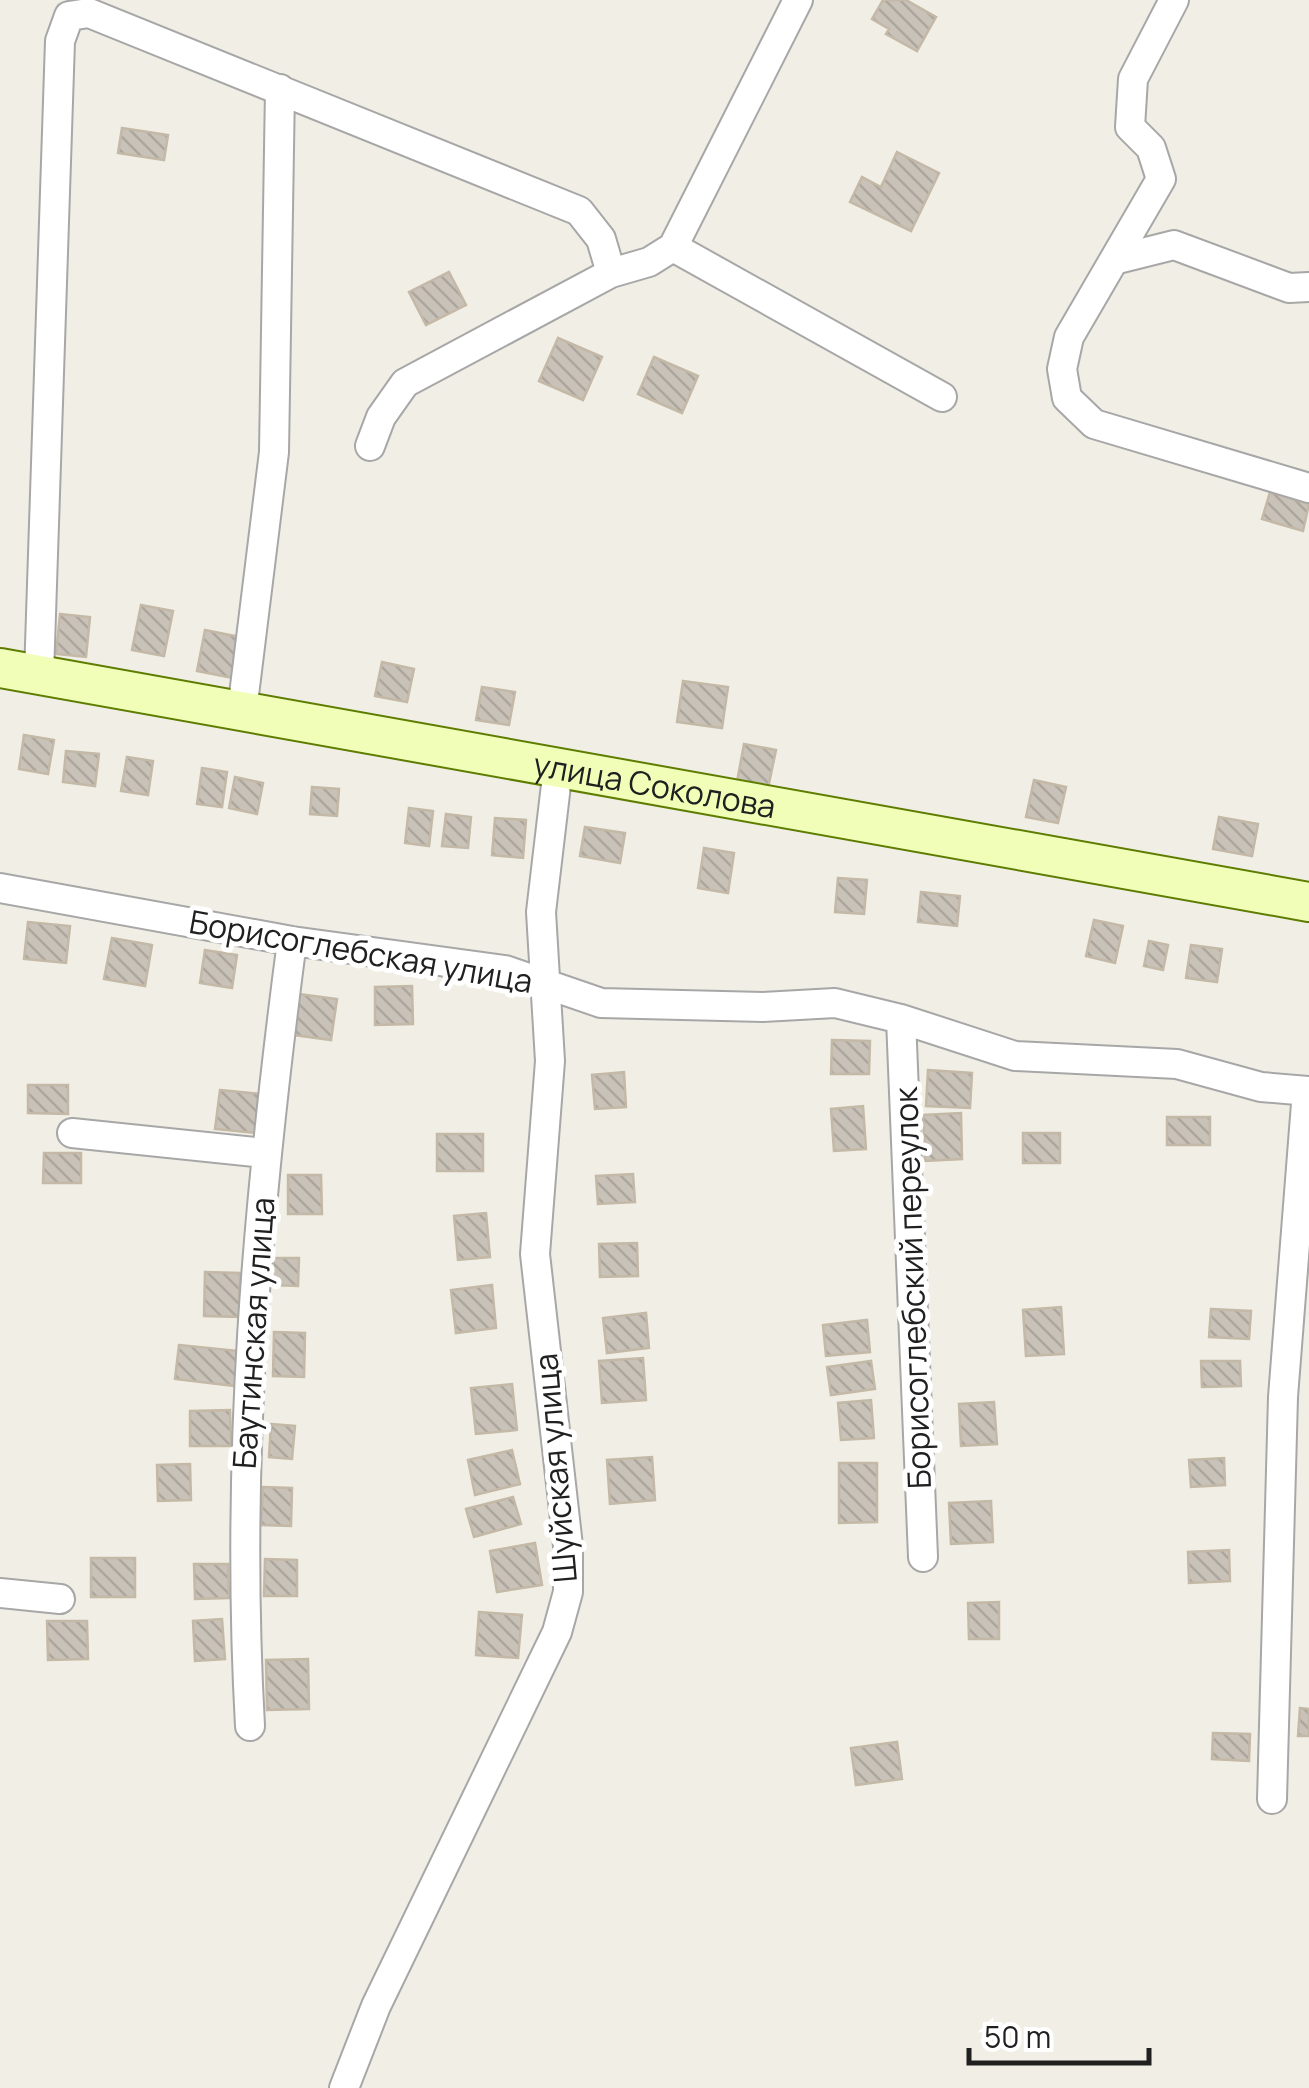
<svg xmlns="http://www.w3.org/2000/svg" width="1309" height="2088" viewBox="0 0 1309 2088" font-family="Manrope,sans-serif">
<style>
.building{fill:url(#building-back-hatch);stroke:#c4b8a7;stroke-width:2.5}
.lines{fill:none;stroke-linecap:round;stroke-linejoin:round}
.street-casing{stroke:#a7a7a7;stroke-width:32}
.secondary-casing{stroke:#5e7d00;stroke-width:42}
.street{stroke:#fff;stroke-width:28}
.secondary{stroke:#f0feb7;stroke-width:38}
.labels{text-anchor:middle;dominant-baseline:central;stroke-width:10;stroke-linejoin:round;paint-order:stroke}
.street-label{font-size:32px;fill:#202020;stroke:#fff}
</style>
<defs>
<pattern id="building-back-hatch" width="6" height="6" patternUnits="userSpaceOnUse" patternTransform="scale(2.5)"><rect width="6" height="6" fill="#c9c2b8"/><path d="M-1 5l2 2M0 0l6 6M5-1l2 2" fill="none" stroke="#aca69e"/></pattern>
</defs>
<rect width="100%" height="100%" fill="#f1efe5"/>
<path class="building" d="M 883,0 L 906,0 L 936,17 L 917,51 L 886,34 L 889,29 L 872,19 Z
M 122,128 L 168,135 L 164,160 L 118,153 Z
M 897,152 L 939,173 L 911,231 L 850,202 L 862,177 L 881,187 Z
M 449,272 L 466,305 L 426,325 L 409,292 Z
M 558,338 L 602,357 L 583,400 L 539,381 Z
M 654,357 L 698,376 L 682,413 L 638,394 Z
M 1270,492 L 1309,504 L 1303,531 L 1262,519 Z
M 141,605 L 173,611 L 164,656 L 132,650 Z
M 60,614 L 90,617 L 86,657 L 56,654 Z
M 205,630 L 240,637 L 233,678 L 197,671 Z
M 382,662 L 414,669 L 407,702 L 375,696 Z
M 683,681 L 728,687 L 722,728 L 677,722 Z
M 482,687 L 515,692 L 509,725 L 476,720 Z
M 24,735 L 54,740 L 48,774 L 19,769 Z
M 744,744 L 776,750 L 768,788 L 737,782 Z
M 66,751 L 99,754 L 95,786 L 63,782 Z
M 127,757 L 153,761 L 148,795 L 121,791 Z
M 202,768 L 227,772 L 222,807 L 197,804 Z
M 235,777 L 263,783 L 257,814 L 229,808 Z
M 1034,780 L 1066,787 L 1058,823 L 1026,817 Z
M 312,787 L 339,789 L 337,816 L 310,814 Z
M 409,808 L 433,811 L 429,846 L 405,843 Z
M 446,814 L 471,817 L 468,848 L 442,846 Z
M 1219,817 L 1258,824 L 1252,856 L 1213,849 Z
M 495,818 L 526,820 L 523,858 L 492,855 Z
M 585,827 L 625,833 L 620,863 L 580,856 Z
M 704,848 L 734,853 L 728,893 L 698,888 Z
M 838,878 L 867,880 L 864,914 L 835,912 Z
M 921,892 L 960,896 L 957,926 L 918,922 Z
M 1094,920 L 1123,926 L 1115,963 L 1086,956 Z
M 28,922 L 70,926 L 66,963 L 24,959 Z
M 112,938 L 152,945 L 145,986 L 104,979 Z
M 1149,941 L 1168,945 L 1163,970 L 1144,966 Z
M 1191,945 L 1222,949 L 1217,982 L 1186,978 Z
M 205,950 L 237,955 L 232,988 L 200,983 Z
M 412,986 L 413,1024 L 375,1025 L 375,987 Z
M 299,994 L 337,999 L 331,1040 L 293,1035 Z
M 832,1040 L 870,1041 L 869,1074 L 831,1074 Z
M 928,1070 L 972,1073 L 970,1108 L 926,1106 Z
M 624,1072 L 626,1107 L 595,1109 L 592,1075 Z
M 28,1085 L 68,1085 L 68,1114 L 28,1113 Z
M 220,1090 L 261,1094 L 256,1133 L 215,1129 Z
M 863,1106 L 866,1149 L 834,1151 L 831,1109 Z
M 961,1113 L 962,1159 L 925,1161 L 923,1115 Z
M 1167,1117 L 1210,1117 L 1210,1145 L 1167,1145 Z
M 1023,1133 L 1060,1133 L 1060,1163 L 1023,1163 Z
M 437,1134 L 483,1134 L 483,1171 L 437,1171 Z
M 44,1153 L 81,1153 L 81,1183 L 43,1183 Z
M 633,1174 L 635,1202 L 598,1204 L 596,1176 Z
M 288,1175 L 321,1175 L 322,1214 L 288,1214 Z
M 486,1213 L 490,1257 L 458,1260 L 454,1216 Z
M 637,1243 L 638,1276 L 600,1277 L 599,1244 Z
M 273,1258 L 299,1258 L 298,1286 L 272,1285 Z
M 205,1272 L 240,1273 L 239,1317 L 204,1316 Z
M 492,1285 L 496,1328 L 456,1333 L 451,1290 Z
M 1061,1307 L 1064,1354 L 1026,1356 L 1023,1310 Z
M 1211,1309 L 1251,1311 L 1249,1339 L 1209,1337 Z
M 646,1313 L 649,1348 L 607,1353 L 603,1318 Z
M 867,1320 L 870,1352 L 826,1356 L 823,1325 Z
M 274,1332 L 305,1333 L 304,1377 L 273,1376 Z
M 179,1345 L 239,1351 L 235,1386 L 175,1379 Z
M 643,1358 L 646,1400 L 602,1403 L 599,1361 Z
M 871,1361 L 875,1389 L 831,1395 L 827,1367 Z
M 1201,1361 L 1240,1361 L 1241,1386 L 1202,1387 Z
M 512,1384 L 517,1430 L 476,1434 L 471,1388 Z
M 871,1400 L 874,1438 L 841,1440 L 838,1403 Z
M 994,1402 L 997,1444 L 961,1446 L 959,1404 Z
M 230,1410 L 231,1446 L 190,1446 L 190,1411 Z
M 271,1424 L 295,1426 L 292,1459 L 269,1457 Z
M 512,1450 L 520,1484 L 475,1495 L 468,1460 Z
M 652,1457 L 655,1500 L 610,1504 L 607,1460 Z
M 1224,1458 L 1225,1485 L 1191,1487 L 1189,1460 Z
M 839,1463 L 877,1463 L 877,1522 L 839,1523 Z
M 190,1464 L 191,1500 L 158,1501 L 157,1465 Z
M 263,1487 L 292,1488 L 291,1526 L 261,1525 Z
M 513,1497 L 521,1524 L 474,1537 L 466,1509 Z
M 991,1501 L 993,1542 L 951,1544 L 949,1503 Z
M 535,1543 L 542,1585 L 497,1592 L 490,1551 Z
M 1229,1550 L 1230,1581 L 1189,1583 L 1188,1552 Z
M 91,1558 L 135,1558 L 135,1597 L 91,1597 Z
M 265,1559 L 297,1560 L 297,1596 L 264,1596 Z
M 194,1564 L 228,1564 L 229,1598 L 195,1599 Z
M 999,1602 L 999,1639 L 969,1639 L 968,1603 Z
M 479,1612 L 522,1615 L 518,1658 L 476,1655 Z
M 222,1619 L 225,1659 L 195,1661 L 193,1621 Z
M 47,1621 L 87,1621 L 88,1659 L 48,1660 Z
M 308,1659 L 309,1709 L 267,1710 L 266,1660 Z
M 1300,1708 L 1309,1709 L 1309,1736 L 1298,1736 Z
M 1213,1733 L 1250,1734 L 1249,1761 L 1212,1759 Z
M 897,1742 L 902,1779 L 856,1785 L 851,1748 Z"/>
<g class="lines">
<g class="street-casing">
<path id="street" d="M 1174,0 L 1133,79 L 1130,127 L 1151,148 L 1161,179 L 1069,337 L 1062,369 L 1067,398 L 1094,424 L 1309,488
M 673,247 L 942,397
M 1114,260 L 1174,245 L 1289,288 L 1309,287
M 370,446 L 381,417 L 405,383 L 611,273 L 649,262 L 673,247 L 798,0
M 39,675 L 60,41 L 69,16 L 89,13 L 579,211 L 601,239 L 611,273
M 242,711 L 274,452 L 280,89
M 0,888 L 292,941 L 505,970 L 601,1003 L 763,1007 L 835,1003 L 901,1019 L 1015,1056 L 1177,1064 L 1261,1087 L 1309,1091
M 901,1019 L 923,1557
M 72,1133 L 265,1153
M 0,1593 L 60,1599
M 250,1726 C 235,1457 257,1207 292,941
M 1272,1799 L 1283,1397 L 1307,1091
M 344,2088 L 376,2006 L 557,1632 L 568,1592 L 568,1546 L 535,1254 L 550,1061 L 541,912 L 558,768"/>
</g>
<g class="secondary-casing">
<g id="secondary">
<path id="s1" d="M 0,668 L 1309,902"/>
</g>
</g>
<use href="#street" class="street"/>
<use href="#secondary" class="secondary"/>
</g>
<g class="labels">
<g class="street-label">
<text stroke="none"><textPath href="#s1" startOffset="665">улица Соколова</textPath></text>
<text transform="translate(361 951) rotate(10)">Борисоглебская улица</text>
<text transform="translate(912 1288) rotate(-92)">Борисоглебский переулок</text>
<text transform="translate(253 1333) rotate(-86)">Баутинская улица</text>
<text transform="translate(555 1468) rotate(-95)">Шуйская улица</text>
</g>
</g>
<path d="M969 2048v15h180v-15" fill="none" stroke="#202020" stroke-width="5"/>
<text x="984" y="2048" font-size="30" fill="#202020" stroke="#ffffff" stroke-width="8" paint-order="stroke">50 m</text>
</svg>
